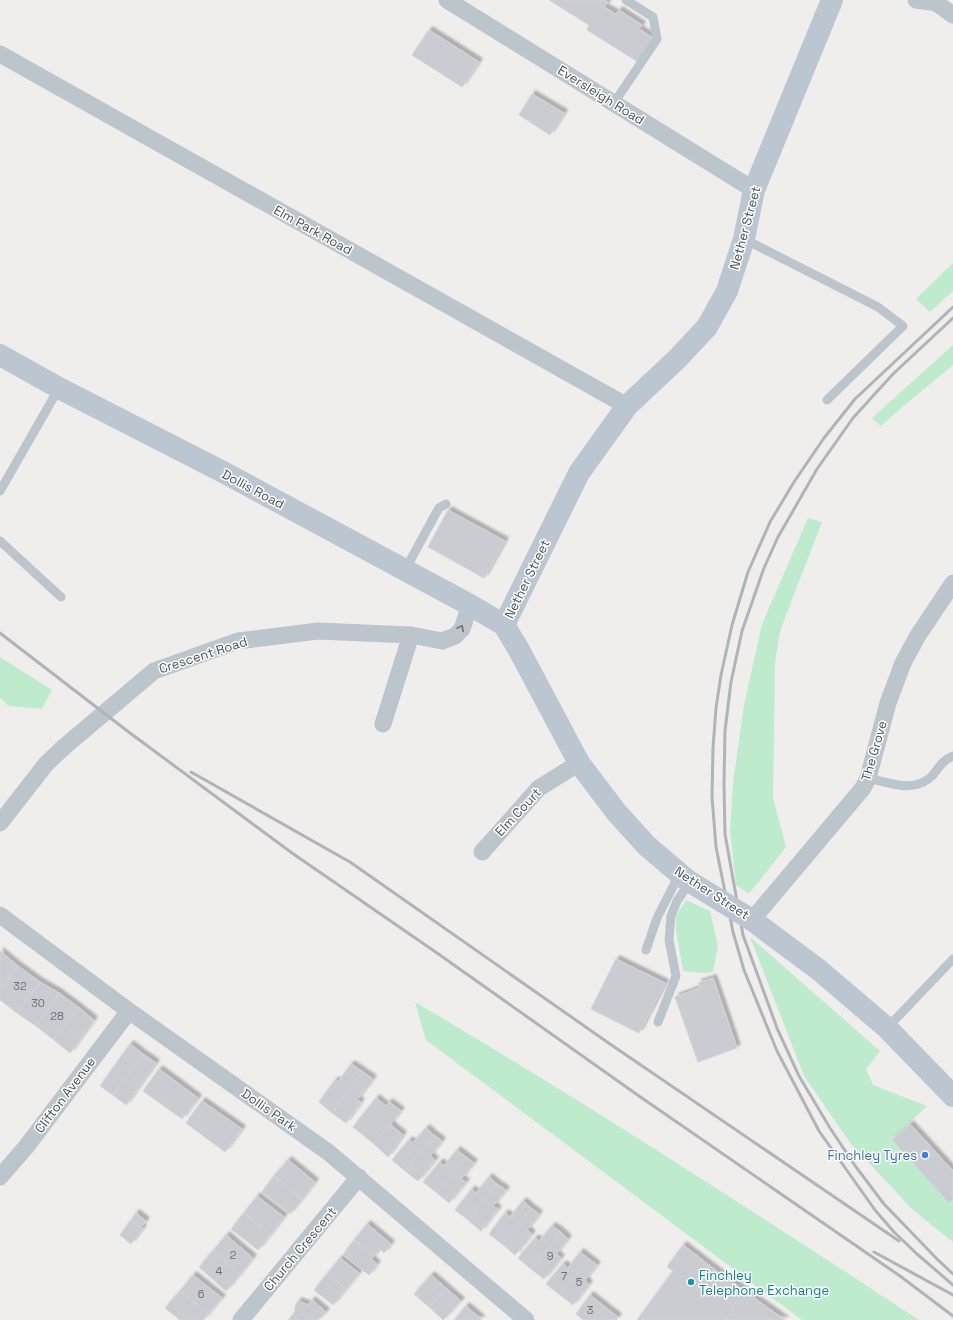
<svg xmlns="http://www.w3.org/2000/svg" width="953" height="1320" viewBox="0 0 953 1320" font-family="'Space Grotesk',sans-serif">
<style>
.green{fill:#beebce}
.building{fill:#caccd2;stroke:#d1d4d8;filter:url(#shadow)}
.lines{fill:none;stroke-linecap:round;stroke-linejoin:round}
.lane{stroke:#bcc5cb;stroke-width:9}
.street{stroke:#bcc5cb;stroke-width:17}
.secondary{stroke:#bcc6d0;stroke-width:22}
.rail{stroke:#b0b3b7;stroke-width:3}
.secondary-bridge{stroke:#bcc6d0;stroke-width:22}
.oneway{stroke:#6a747b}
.shop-dot{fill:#3f7fe0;stroke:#fff;stroke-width:1.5}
.culture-dot{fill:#0f9aa8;stroke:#fff;stroke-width:1.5}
.labels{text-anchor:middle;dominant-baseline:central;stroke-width:3;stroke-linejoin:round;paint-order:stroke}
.number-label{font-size:11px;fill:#687077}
.street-label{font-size:13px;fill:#475159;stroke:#fff}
.shop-label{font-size:13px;fill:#366cbe;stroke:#fff;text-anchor:end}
.culture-label{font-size:13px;fill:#0d838f;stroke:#fff;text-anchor:start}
</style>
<defs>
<filter id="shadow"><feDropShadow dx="3.5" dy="-3.5" stdDeviation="1" flood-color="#0004"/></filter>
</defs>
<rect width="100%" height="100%" fill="#f0eded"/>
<path class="green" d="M 953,263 L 953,291 L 930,312 L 916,299 Z
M 953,345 L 953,365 L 900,409 L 881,426 L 872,418 Z
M 808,518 L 822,522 L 780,631 L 775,663 L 773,798 L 786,847 L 749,894 L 736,885 L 730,832 L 733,783 L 744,705 L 762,624 Z
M 0,657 L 52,690 L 42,709 L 9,706 L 0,698 Z
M 686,900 L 710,911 L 718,946 L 713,972 L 701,973 L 683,971 L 676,931 L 676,916 Z
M 750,937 L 880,1051 L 866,1069 L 873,1085 L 927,1106 L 891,1140 L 949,1203 L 953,1200 L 953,1242 L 913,1210 L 851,1144 L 804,1076 Z
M 415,1002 C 586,1103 753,1211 919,1320 L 802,1320 L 426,1040 Z"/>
<path class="building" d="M 549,0 L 604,0 L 608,2 L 604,7 L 616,14 L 619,10 L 642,25 L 639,29 L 653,38 L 638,62 L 587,30 L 589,25 Z
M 429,30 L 479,62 L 462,87 L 412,55 Z
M 532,94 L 564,113 L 550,135 L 519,115 Z
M 448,510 L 505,541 L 484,578 L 428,547 Z
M 0,951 L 18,966 L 0,991 Z
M 616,959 L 665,983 L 639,1033 L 591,1009 Z
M 18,966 L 40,982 L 17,1013 L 0,1000 L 0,991 Z
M 713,978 L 737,1048 L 698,1062 L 675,997 L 700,988 L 698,983 Z
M 40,982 L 59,993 L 36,1026 L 17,1013 Z
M 59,993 L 78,1007 L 54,1040 L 36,1026 Z
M 78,1007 L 94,1020 L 70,1053 L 54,1040 Z
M 130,1044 L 143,1054 L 113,1095 L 100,1086 Z
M 143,1054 L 156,1063 L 126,1105 L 113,1095 Z
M 351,1064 L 363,1072 L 332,1113 L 319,1102 L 335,1080 L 338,1082 Z
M 159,1069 L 198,1098 L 182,1119 L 143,1091 Z
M 363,1072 L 373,1079 L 357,1100 L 361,1102 L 346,1123 L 332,1113 Z
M 376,1098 L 386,1106 L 389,1102 L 401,1111 L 374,1144 L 353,1127 Z
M 202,1101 L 242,1129 L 225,1152 L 186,1123 Z
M 390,1124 L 403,1135 L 388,1157 L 374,1144 Z
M 910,1124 L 953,1171 L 953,1200 L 949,1203 L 892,1140 Z
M 426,1128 L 434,1135 L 405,1171 L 392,1160 L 409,1140 L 413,1143 Z
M 434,1135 L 442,1141 L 430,1156 L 435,1160 L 418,1181 L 405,1171 Z
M 457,1150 L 466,1157 L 437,1193 L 423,1182 L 440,1162 L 444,1166 Z
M 466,1157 L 474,1163 L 461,1179 L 466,1182 L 449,1203 L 437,1193 Z
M 288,1160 L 315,1182 L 302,1199 L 274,1176 Z
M 274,1176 L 302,1199 L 290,1214 L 262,1192 Z
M 489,1177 L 497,1184 L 468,1220 L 455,1210 L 472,1189 L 476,1193 Z
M 497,1184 L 506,1190 L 493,1206 L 498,1209 L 481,1231 L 468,1220 Z
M 257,1196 L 284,1217 L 271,1234 L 244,1213 Z
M 523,1201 L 531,1208 L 502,1244 L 489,1234 L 505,1213 L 510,1217 Z
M 531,1208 L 539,1214 L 527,1230 L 532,1234 L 515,1255 L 502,1244 Z
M 136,1213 L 146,1221 L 141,1227 L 131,1220 Z
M 244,1213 L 271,1234 L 258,1250 L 231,1229 Z
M 131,1220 L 143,1228 L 131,1244 L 120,1235 Z
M 367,1224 L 391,1244 L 384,1253 L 379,1248 L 374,1256 L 354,1240 Z
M 552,1226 L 561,1232 L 531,1269 L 518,1258 L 535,1238 L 539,1241 Z
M 561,1232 L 568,1239 L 556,1254 L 561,1258 L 544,1279 L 531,1269 Z
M 226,1235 L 253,1258 L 240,1274 L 213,1251 Z
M 354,1240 L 374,1256 L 371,1259 L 377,1264 L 369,1275 L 343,1255 Z
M 683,1245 L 722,1275 L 711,1290 L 735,1307 L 725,1320 L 637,1320 L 673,1271 L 667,1267 Z
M 213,1251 L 240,1274 L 226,1291 L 199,1267 Z
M 580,1252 L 589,1259 L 560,1295 L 546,1284 L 563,1264 L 568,1268 Z
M 340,1258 L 359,1273 L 346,1289 L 327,1274 Z
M 589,1259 L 597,1265 L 585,1280 L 589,1284 L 573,1305 L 560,1295 Z
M 327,1274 L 346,1289 L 333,1305 L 314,1290 Z
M 193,1275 L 222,1298 L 208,1314 L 180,1291 Z
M 431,1275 L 446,1288 L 429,1307 L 414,1294 Z
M 722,1275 L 785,1320 L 725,1320 L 735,1307 L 711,1290 Z
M 446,1288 L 461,1301 L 443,1320 L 429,1307 Z
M 180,1291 L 208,1314 L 203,1320 L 180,1320 L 165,1308 Z
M 590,1295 L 604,1306 L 593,1320 L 583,1320 L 576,1314 Z
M 312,1300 L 326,1312 L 318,1320 L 298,1320 L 293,1315 L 295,1312 L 295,1306 L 298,1301 L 308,1305 Z
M 466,1306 L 481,1319 L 481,1320 L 454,1320 Z
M 604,1306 L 618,1317 L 616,1320 L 593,1320 Z
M 293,1315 L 298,1320 L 288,1320 Z"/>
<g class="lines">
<path class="lane" d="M 614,103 L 657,39 L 653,17 L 626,0
M 744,239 L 878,307 L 903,326 L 827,400
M 0,491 L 59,388
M 0,541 L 61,597
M 405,570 L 435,515 L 439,508 L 446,504
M 868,778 C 890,783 915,794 933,775 C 939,767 943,760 953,756
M 646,950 L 657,918 L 679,875
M 658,1022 L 676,976 L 669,940 L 671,916 L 677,901 L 690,882
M 887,1028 L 953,959"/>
<path class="street" d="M 447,0 L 754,190
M 916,0 L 937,3
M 932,0 L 953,15
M 0,54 L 627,406
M 383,724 L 411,635
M 0,823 L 46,764 L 64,747 L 154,671 L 238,641 L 318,631 L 411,635 L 442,641 L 455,636 L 462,629 L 470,605
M 482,852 L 539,788 L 579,763
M 0,915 L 129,1011 L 328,1152 L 526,1320
M 752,920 L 863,788 L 868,778 L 888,703 L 903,663 L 917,637 L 953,583
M 0,1177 L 26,1147 L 129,1011
M 241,1320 L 359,1177"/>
<path class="secondary" d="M 0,355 L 59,388 L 223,472 L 470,605 L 504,625 L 519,650 L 579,763 L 617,813 L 647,846 L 687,880
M 504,625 L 579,473 L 627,406 L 678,358 L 707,327 L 727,291 L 744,239 L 754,190 L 832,0
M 752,920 L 819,970 L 887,1028 L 953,1096"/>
<path class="rail" d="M 953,307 L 855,399 L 824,438 L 794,482 L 770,522 L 748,572 L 732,625 L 721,675 L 716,708 L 713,748 L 712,797 L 716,847 L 733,932 L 744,970 L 777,1051 L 819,1131 L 875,1210 L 894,1232 L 917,1254 L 953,1285
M 953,318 L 893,374 L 853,418 L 817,469 L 778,537 L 764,568 L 742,631 L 731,682 L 725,731 L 724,784 L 725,834 L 743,935 L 777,1028 L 799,1076 L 830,1128 L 856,1167 L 884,1204 L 938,1260 L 953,1274
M 0,633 L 130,733 L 292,853 L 437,953 L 639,1096 L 900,1276 L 953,1316
M 191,772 L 350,862 L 610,1044 L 899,1241
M 874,1252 L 953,1295"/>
<path class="secondary-bridge" d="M 687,880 L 752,920"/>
</g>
<defs><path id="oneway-chevron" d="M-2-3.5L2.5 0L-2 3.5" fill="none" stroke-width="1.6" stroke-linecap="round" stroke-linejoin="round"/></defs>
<use class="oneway" href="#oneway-chevron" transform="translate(461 628) rotate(-62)"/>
<circle class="shop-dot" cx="925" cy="1155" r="4"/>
<circle class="culture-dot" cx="691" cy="1282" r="4"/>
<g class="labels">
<g class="number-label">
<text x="20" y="986">32</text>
<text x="38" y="1003">30</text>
<text x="57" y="1016">28</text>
<text x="233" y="1255">2</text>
<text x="550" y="1256">9</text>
<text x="219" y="1271">4</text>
<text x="564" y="1276">7</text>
<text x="579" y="1282">5</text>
<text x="201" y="1294">6</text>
<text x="590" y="1310">3</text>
</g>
<g class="street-label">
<text transform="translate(601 95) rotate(32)">Eversleigh Road</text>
<text transform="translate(745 228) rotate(-75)">Nether Street</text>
<text transform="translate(313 230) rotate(29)">Elm Park Road</text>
<text transform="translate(253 489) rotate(28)">Dollis Road</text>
<text transform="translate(527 579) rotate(-64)">Nether Street</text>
<text transform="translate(203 655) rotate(-18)">Crescent Road</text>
<text transform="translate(874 751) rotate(-74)">The Grove</text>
<text transform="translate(518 812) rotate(-47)">Elm Court</text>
<text transform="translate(712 893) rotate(33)">Nether Street</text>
<text transform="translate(65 1095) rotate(-53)">Clifton Avenue</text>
<text transform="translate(269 1110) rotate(35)">Dollis Park</text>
<text transform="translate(300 1249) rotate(-50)">Church Crescent</text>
</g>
<g class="shop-label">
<text x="917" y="1155">Finchley Tyres</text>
</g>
<g class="culture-label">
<text x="699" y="1275">Finchley<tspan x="699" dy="15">Telephone Exchange</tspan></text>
</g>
</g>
</svg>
